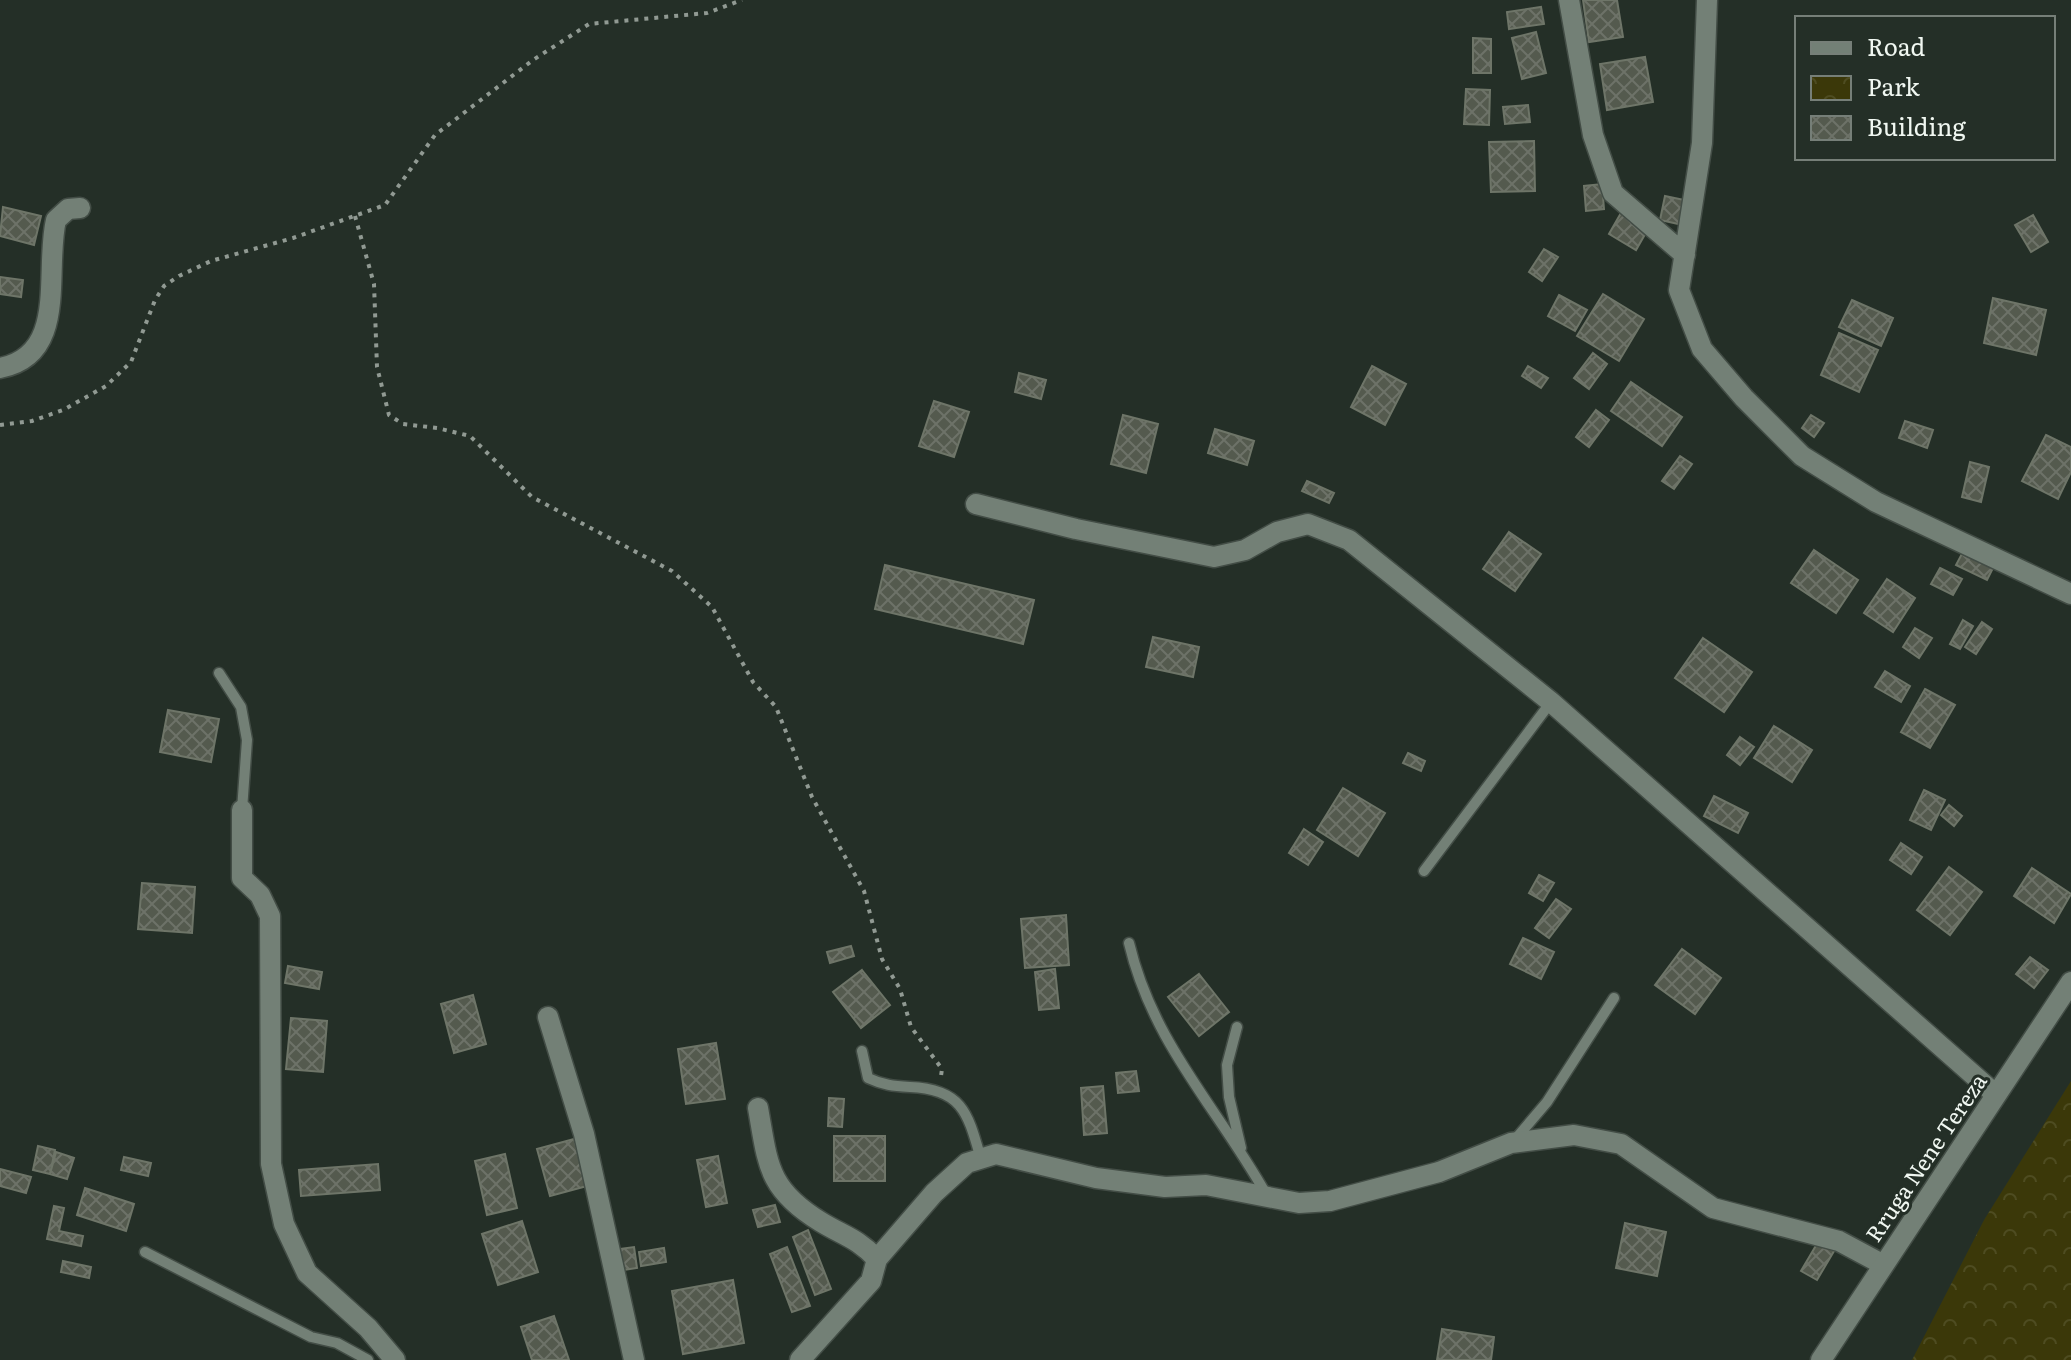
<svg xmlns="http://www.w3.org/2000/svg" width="2071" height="1360" viewBox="0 0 2071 1360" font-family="Literata,serif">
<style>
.park{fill:url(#park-crowns)}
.building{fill:url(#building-cross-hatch);stroke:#6e7568;stroke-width:2}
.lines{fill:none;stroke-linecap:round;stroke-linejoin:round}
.service-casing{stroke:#434d46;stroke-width:13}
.minor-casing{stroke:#434d46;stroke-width:23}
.tertiary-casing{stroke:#434d46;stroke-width:23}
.path{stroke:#919a93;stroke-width:4;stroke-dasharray:4 6;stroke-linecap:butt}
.service{stroke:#738076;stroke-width:10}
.minor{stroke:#738076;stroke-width:20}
.tertiary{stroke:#738076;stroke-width:20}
.labels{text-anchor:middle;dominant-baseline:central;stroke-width:6;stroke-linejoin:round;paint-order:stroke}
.street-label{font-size:22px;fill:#f0f7f1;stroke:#242f27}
</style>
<defs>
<pattern id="park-crowns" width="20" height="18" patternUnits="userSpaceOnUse" patternTransform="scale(2)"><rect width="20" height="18" fill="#3b3809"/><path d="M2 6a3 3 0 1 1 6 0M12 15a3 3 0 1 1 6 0" fill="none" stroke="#4e4c21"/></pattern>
<pattern id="building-cross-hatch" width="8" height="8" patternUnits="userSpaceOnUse" patternTransform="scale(2)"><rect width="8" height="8" fill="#545a4e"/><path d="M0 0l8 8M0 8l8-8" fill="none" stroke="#6d7268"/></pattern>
</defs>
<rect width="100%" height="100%" fill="#242f27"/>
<path class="park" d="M 2071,1081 L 2071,1360 L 1912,1360 L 1984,1220 Z"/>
<path class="building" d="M 1583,0 L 1617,0 L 1623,37 L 1589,42 Z
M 1541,7 L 1544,24 L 1509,29 L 1507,12 Z
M 1536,32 L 1546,73 L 1522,79 L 1512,38 Z
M 1473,38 L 1491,39 L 1491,73 L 1473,73 Z
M 1645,57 L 1653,102 L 1607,110 L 1600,64 Z
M 1466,89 L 1490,90 L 1489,125 L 1464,124 Z
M 1528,105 L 1530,122 L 1505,124 L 1503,107 Z
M 1534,141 L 1535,191 L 1491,192 L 1489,142 Z
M 1602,184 L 1604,209 L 1586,211 L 1584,186 Z
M 1665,196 L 1689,201 L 1683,225 L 1660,220 Z
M 3,207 L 41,216 L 34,245 L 0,236 Z
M 1621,213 L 1648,229 L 1636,250 L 1609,234 Z
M 2033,215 L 2048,242 L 2031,252 L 2015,225 Z
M 1544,249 L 1558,257 L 1542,281 L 1529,272 Z
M 0,277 L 23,280 L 21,297 L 0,294 Z
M 1603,294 L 1644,319 L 1619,361 L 1577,336 Z
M 1559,295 L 1587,310 L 1575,331 L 1548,316 Z
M 1993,298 L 2046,310 L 2036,355 L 1984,343 Z
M 1852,300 L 1893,318 L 1881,346 L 1839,327 Z
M 1839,333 L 1878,350 L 1859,392 L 1821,375 Z
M 1593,353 L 1607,364 L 1589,389 L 1574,378 Z
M 1372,366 L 1406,384 L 1385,425 L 1351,407 Z
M 1528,366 L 1548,378 L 1541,388 L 1522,376 Z
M 1019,373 L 1046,380 L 1041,399 L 1015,392 Z
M 1631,382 L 1682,417 L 1662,446 L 1611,411 Z
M 934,401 L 969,412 L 954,457 L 919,446 Z
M 1596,410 L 1609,420 L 1589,447 L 1576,437 Z
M 1123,415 L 1158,424 L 1146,473 L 1111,464 Z
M 1811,415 L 1824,423 L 1814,437 L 1802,428 Z
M 1905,421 L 1933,430 L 1927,448 L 1899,438 Z
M 1215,429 L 1254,441 L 1247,465 L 1208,453 Z
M 2046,435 L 2071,447 L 2071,472 L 2058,499 L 2022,481 Z
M 1680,456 L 1692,464 L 1674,489 L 1662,481 Z
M 1970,462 L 1989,467 L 1981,502 L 1962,497 Z
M 1307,481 L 1334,493 L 1329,503 L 1302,491 Z
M 1509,532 L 1541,554 L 1515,591 L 1483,569 Z
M 1965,548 L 1995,564 L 1987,580 L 1956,565 Z
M 1814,550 L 1858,580 L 1836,613 L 1791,583 Z
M 885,565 L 1034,600 L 1023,644 L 875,609 Z
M 1940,568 L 1962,579 L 1953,595 L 1931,584 Z
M 1887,579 L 1915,598 L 1893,632 L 1864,613 Z
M 1963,620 L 1973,626 L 1960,649 L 1950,644 Z
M 1982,622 L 1992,629 L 1976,654 L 1965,647 Z
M 1915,628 L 1932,638 L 1919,658 L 1903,647 Z
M 1153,637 L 1199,647 L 1193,677 L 1146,667 Z
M 1703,638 L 1752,672 L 1724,712 L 1675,678 Z
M 1885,671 L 1910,686 L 1901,702 L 1875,687 Z
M 1925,689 L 1955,705 L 1930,748 L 1901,732 Z
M 168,710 L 219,719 L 211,762 L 160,752 Z
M 1774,726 L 1812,750 L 1792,782 L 1754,758 Z
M 1740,737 L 1754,747 L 1740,765 L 1727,755 Z
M 1408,753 L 1425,761 L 1421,771 L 1403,763 Z
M 1343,788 L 1385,813 L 1358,856 L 1317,830 Z
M 1924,790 L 1945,800 L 1931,830 L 1910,820 Z
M 1714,796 L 1748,813 L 1738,833 L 1704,816 Z
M 1949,805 L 1962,816 L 1954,826 L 1941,815 Z
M 1304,829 L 1323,842 L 1308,865 L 1289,853 Z
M 1901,843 L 1922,857 L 1911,874 L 1890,860 Z
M 1949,867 L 1982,892 L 1950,935 L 1917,910 Z
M 2032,868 L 2071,894 L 2054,923 L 2014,896 Z
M 1539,875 L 1554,883 L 1543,901 L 1529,893 Z
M 142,883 L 195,887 L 192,933 L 138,929 Z
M 1556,899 L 1571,909 L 1549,938 L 1535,928 Z
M 1066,915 L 1069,965 L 1025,968 L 1021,919 Z
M 1523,938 L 1554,952 L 1541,979 L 1510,964 Z
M 851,946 L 854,956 L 830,963 L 827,952 Z
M 1682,949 L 1721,978 L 1695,1014 L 1655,985 Z
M 2030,957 L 2048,970 L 2034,988 L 2016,974 Z
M 288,966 L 322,972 L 319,989 L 285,983 Z
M 1055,969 L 1059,1008 L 1039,1010 L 1035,972 Z
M 862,970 L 890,1005 L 861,1028 L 833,992 Z
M 1199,974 L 1229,1012 L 1199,1036 L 1168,997 Z
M 473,995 L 486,1044 L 454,1053 L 441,1004 Z
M 291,1018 L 327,1021 L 323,1072 L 286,1069 Z
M 716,1043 L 725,1099 L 686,1104 L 678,1049 Z
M 1136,1071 L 1139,1091 L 1118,1093 L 1116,1073 Z
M 1103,1086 L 1107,1133 L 1084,1135 L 1081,1088 Z
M 829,1098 L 844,1099 L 842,1127 L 828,1126 Z
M 834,1136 L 885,1136 L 885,1181 L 834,1181 Z
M 574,1139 L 587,1186 L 550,1196 L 537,1149 Z
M 38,1146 L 55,1150 L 50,1174 L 33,1170 Z
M 56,1152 L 74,1158 L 67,1179 L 50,1174 Z
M 505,1154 L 517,1208 L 487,1215 L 475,1161 Z
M 718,1156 L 727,1203 L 706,1207 L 697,1160 Z
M 124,1157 L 151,1163 L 148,1176 L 121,1170 Z
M 378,1164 L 380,1190 L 301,1196 L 299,1170 Z
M 0,1169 L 31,1177 L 26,1193 L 0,1186 Z
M 85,1188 L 134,1204 L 126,1231 L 77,1215 Z
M 775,1205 L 780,1222 L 758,1227 L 753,1210 Z
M 54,1206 L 64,1208 L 59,1231 L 83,1236 L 81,1246 L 47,1239 Z
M 522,1221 L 538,1272 L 498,1285 L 482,1234 Z
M 1625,1223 L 1666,1232 L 1657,1276 L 1616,1268 Z
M 808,1230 L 831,1289 L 815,1295 L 793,1237 Z
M 1818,1242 L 1834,1251 L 1817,1280 L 1801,1271 Z
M 634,1247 L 637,1268 L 623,1270 L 619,1249 Z
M 787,1247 L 810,1306 L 792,1312 L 770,1254 Z
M 664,1248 L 666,1262 L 641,1266 L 639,1252 Z
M 63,1261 L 91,1267 L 89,1278 L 61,1272 Z
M 733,1280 L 744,1343 L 683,1354 L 672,1291 Z
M 554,1316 L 569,1360 L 532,1360 L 521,1327 Z
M 1442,1329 L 1494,1337 L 1491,1360 L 1437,1360 Z"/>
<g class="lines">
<g class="service-casing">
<path id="service" d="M 219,673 L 241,707 L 247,740 L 242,810
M 1424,871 L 1551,702
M 1129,943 C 1153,1044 1217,1107 1266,1194
M 1237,1027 L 1227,1065 L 1229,1097 L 1241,1148
M 862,1051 L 868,1078 C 883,1085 893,1086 910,1087 C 963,1089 968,1114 981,1159
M 1513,1142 L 1547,1102 L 1614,998
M 145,1252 L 311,1337 L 337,1343 L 368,1360"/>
</g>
<g class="minor-casing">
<path id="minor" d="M 1569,0 L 1593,135 L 1613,193 L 1685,255
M 1707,0 L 1702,143 L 1679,290 L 1702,349 L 1744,398 L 1802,456 L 1876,502 L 2071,594
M 0,368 C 69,355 44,271 56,220 L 68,209 L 80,208
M 976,504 L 1076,529 L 1214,557 L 1245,550 L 1277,532 L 1308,524 L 1349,540 L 1551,702 L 1995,1094
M 242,810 L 242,878 L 260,895 L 270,916 L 271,1164 L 284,1224 L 307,1273 L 368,1328 L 395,1360
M 548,1017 L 584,1134 L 634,1360
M 758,1108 C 768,1164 767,1189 821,1222 C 844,1236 857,1238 877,1259 L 871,1281 L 800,1360
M 877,1259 L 934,1193 L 967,1163 L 996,1154 L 1096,1178 L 1165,1187 L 1206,1185 L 1299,1203 L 1330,1201 L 1439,1172 L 1511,1143 L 1574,1135 L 1621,1144 L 1713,1208 L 1839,1241 L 1882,1264"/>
</g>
<g class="tertiary-casing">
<path id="tertiary" d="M 1821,1360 L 2071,982"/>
</g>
<path class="path" d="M 355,216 L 374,284 L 377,367 L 389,415 L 403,424 L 437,428 L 470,436 L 532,497 L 672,571 L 712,607 L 753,682 L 776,707 L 812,797 L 864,891 L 882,959 L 900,989 L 911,1027 L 942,1069 L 941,1076
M 0,425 L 32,421 L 63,410 L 106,386 L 131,362 L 155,300 L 164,286 L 179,276 L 211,261 L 293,238 L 385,205 L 435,135 L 533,60 L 589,24 L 707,13 L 742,0"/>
<use href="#service" class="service"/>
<use href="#minor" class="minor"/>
<use href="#tertiary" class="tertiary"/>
</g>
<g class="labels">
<g class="street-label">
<text transform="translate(1925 1157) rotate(-56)">Rruga Nene Tereza</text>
</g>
</g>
<rect x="1795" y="16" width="260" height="144" fill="#242f27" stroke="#767f78" stroke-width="2"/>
<rect x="1811" y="42" width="40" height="12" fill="#738076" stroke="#767f78" stroke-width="2"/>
<text x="1867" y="56" font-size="24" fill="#f0f7f1">Road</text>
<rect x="1811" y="76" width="40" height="24" fill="url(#park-crowns)" stroke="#767f78" stroke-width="2"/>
<text x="1867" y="96" font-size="24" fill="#f0f7f1">Park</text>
<rect x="1811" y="116" width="40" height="24" fill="url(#building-cross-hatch)" stroke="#767f78" stroke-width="2"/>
<text x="1867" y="136" font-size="24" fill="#f0f7f1">Building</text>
</svg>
